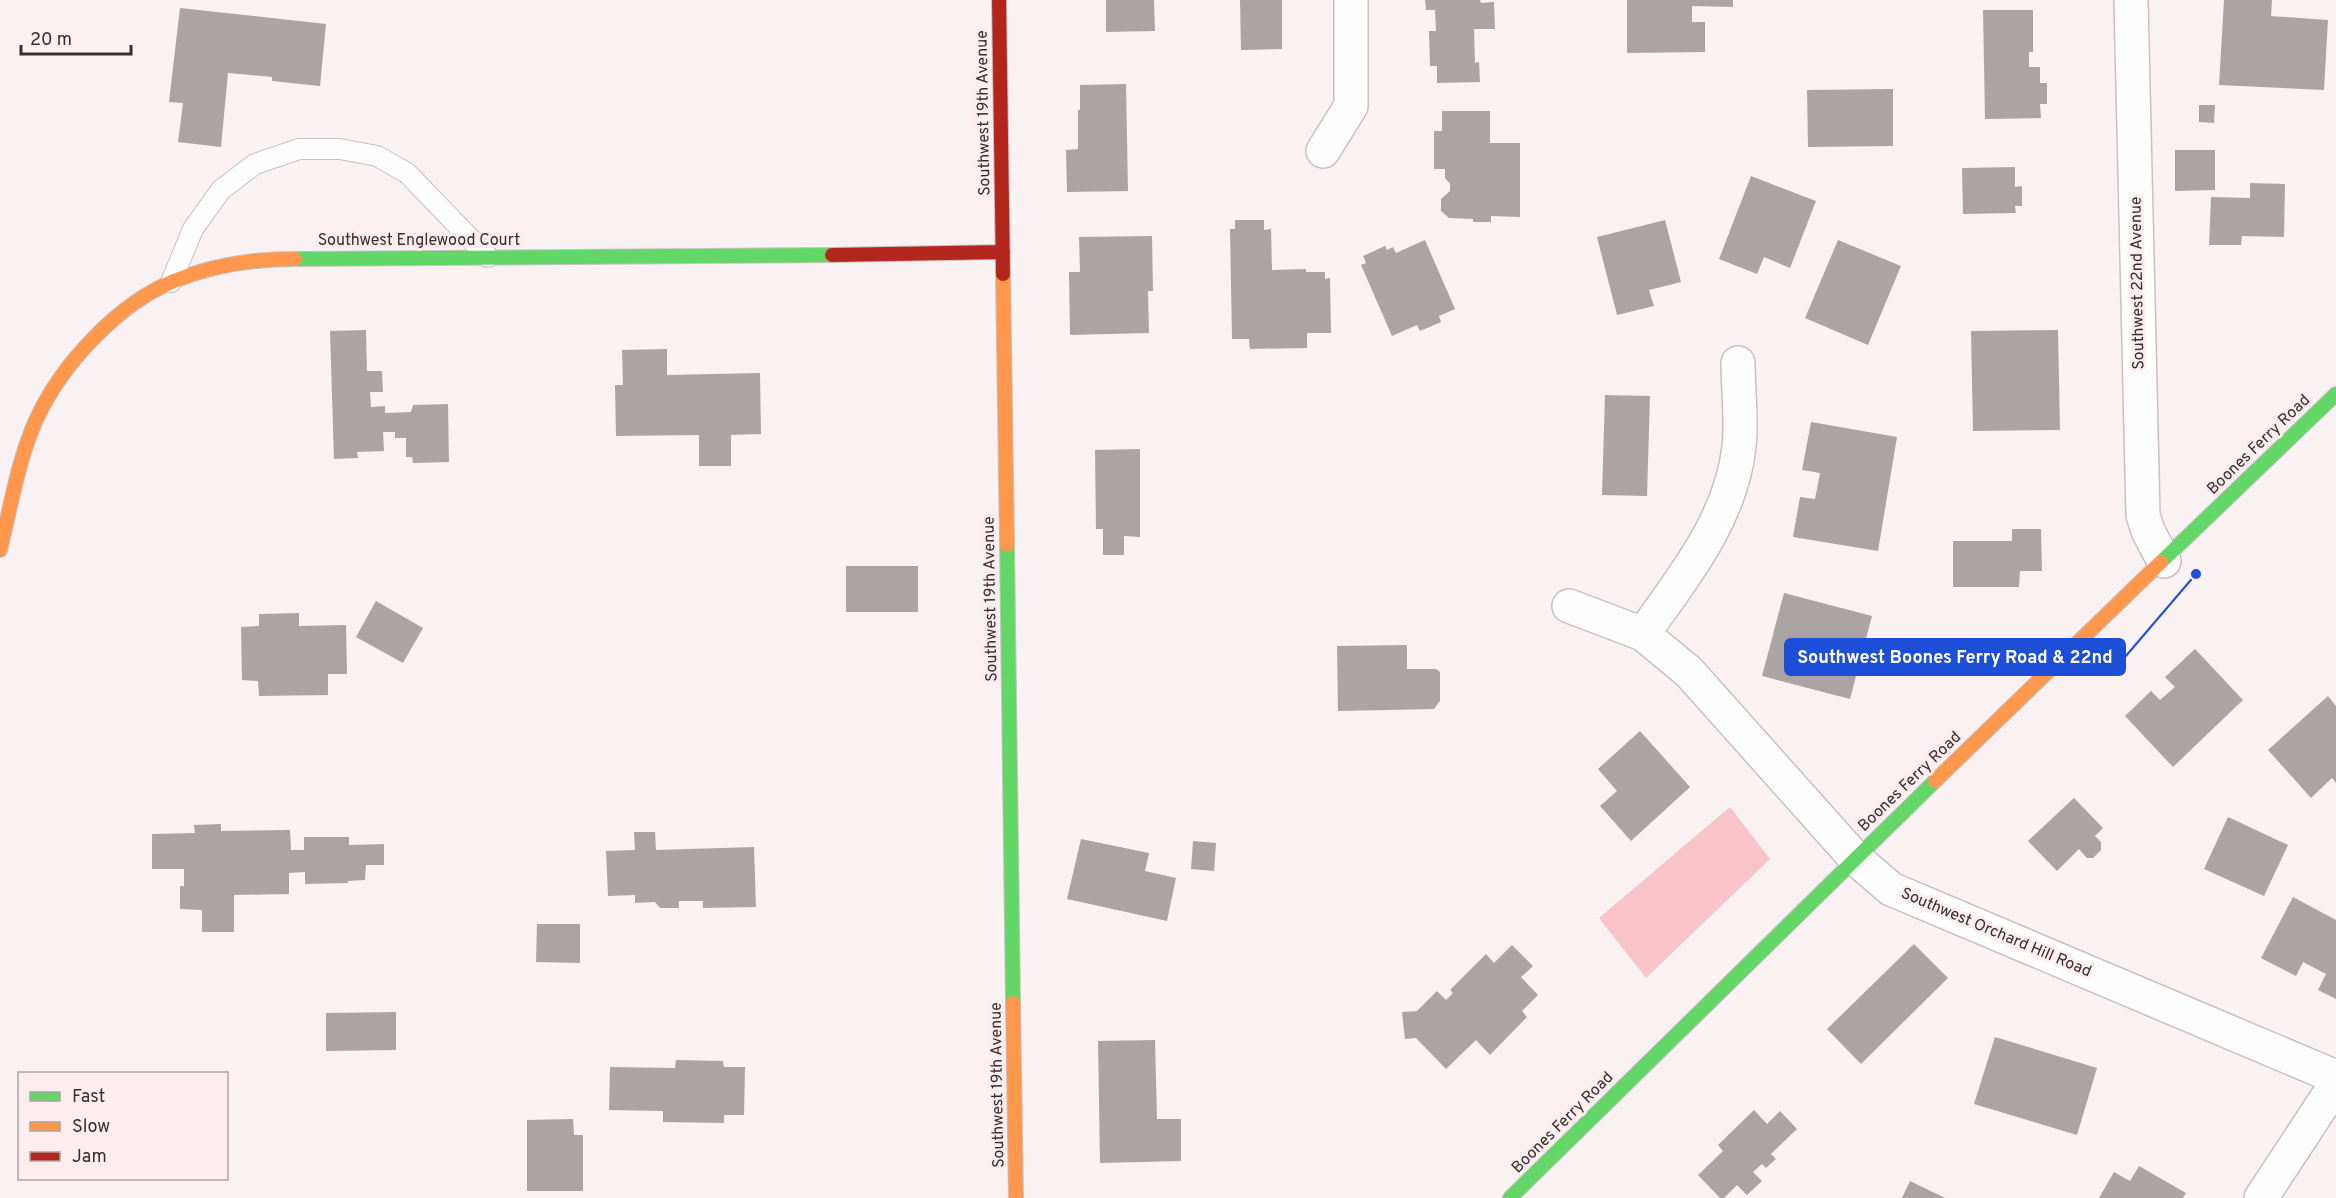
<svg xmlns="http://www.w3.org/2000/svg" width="2336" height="1198" viewBox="0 0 2336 1198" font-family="Overpass,sans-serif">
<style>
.water{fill:#f9c4c9}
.building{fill:#aaa4a4}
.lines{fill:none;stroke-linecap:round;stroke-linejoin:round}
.lane-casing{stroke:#c8c1c2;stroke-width:22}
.street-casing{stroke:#c8c1c2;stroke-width:36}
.fast-casing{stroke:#c8c1c2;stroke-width:16}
.slow-casing{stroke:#c8c1c2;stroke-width:16}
.jam-casing{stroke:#c8c1c2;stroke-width:16}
.lane{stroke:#fefdfd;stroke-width:20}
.street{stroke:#fefdfd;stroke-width:33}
.fast{stroke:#63d668;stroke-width:14}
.slow{stroke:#ff974d;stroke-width:14}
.jam{stroke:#b3261e;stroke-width:14}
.labels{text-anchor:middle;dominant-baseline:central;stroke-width:6;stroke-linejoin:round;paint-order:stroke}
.street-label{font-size:16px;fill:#352e2f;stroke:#feedee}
.leader{fill:none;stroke:#1d4ed8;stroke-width:2}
.callout-dot{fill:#1d4ed8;stroke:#feedee;stroke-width:2}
.callout{fill:#1d4ed8;stroke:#1d4ed8;stroke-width:2}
.callout-label{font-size:18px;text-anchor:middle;font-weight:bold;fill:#fff}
</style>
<rect width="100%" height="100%" fill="#faf1f2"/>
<path class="water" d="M 1730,807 L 1770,859 L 1646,978 L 1599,918 Z"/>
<path class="building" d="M 1106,0 L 1154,0 L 1155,31 L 1106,32 Z
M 1240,0 L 1282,0 L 1282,49 L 1241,50 Z
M 1425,0 L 1480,0 L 1481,3 L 1494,2 L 1495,29 L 1474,29 L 1475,63 L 1479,62 L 1480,82 L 1437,83 L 1437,66 L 1430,66 L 1429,31 L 1436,31 L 1435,10 L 1426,10 Z
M 1627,0 L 1733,0 L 1733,7 L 1692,6 L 1692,22 L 1705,22 L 1705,52 L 1627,53 Z
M 2224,0 L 2272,0 L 2271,16 L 2328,20 L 2324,90 L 2219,85 Z
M 180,8 L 326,24 L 320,86 L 272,81 L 272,77 L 228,73 L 221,147 L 178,142 L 183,103 L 169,102 Z
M 1983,10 L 2033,10 L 2033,52 L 2029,52 L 2029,67 L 2040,67 L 2040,83 L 2047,83 L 2047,104 L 2040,104 L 2041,118 L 1985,119 Z
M 1126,84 L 1128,191 L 1067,192 L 1066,150 L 1078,149 L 1078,110 L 1080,110 L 1080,85 Z
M 1893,89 L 1893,146 L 1808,147 L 1807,90 Z
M 2199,105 L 2215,105 L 2214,123 L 2199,122 Z
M 1442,111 L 1490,111 L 1490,143 L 1520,143 L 1520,217 L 1491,216 L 1491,222 L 1473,222 L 1473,219 L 1449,218 L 1441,211 L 1441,199 L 1450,191 L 1450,184 L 1445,178 L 1445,169 L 1434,169 L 1434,131 L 1442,131 Z
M 2175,150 L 2215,150 L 2215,190 L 2175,191 Z
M 2015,167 L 2015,187 L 2022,186 L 2022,206 L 2015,206 L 2016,213 L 1963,214 L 1962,168 Z
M 1751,176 L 1816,201 L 1790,268 L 1764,257 L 1757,274 L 1719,259 Z
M 2250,183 L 2285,184 L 2284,237 L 2242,236 L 2241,245 L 2209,245 L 2211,197 L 2250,198 Z
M 1235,220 L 1264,220 L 1264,230 L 1271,229 L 1272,270 L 1306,269 L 1306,272 L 1325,272 L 1325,279 L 1330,278 L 1331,333 L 1307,333 L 1307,348 L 1250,349 L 1249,339 L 1232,339 L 1230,229 L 1235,229 Z
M 1665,220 L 1681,282 L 1649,290 L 1654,306 L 1617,315 L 1597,237 Z
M 1152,236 L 1153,291 L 1148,291 L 1149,333 L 1070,335 L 1069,272 L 1080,272 L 1079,237 Z
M 1425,240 L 1455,309 L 1439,316 L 1441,322 L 1420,331 L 1417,325 L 1392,336 L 1361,265 L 1366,263 L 1363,256 L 1385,246 L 1387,250 L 1393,247 L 1396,253 Z
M 1838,240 L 1901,266 L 1868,345 L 1805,318 Z
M 366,330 L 367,371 L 382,371 L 383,392 L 370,392 L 371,407 L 385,406 L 385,413 L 411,412 L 413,405 L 448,404 L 449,462 L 413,463 L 412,457 L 406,457 L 406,438 L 395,438 L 395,432 L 383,432 L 384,451 L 357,452 L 358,458 L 334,459 L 330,331 Z
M 2058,330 L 2060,430 L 1973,431 L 1971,331 Z
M 667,349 L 667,375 L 760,373 L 761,434 L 731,435 L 731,466 L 699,466 L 699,435 L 616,436 L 615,385 L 623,385 L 622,350 Z
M 1605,395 L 1650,396 L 1647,496 L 1602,495 Z
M 1811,422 L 1897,437 L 1878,551 L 1793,537 L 1800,497 L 1815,499 L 1820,473 L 1802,470 Z
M 1140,449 L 1140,537 L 1124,536 L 1124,555 L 1103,555 L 1103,529 L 1096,529 L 1095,450 Z
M 2012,529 L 2041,529 L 2042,571 L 2020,571 L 2019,587 L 1953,587 L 1953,541 L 2012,541 Z
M 846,566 L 918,566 L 918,612 L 846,612 Z
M 1784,593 L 1872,616 L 1850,699 L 1762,676 Z
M 376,601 L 423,628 L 403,663 L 356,637 Z
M 299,613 L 299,626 L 346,625 L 347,674 L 328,674 L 328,695 L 259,696 L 258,681 L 242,680 L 241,627 L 259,626 L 259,614 Z
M 1407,645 L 1407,669 L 1436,669 L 1440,672 L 1440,701 L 1434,709 L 1338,711 L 1337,646 Z
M 2195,649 L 2243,700 L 2173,767 L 2125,716 L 2151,691 L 2160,700 L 2175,687 L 2165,677 Z
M 2328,696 L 2336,706 L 2336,783 L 2332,778 L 2311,798 L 2268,750 Z
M 1640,731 L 1690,787 L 1631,841 L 1600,806 L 1617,791 L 1598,769 Z
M 2074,798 L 2103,828 L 2095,836 L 2101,842 L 2101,850 L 2093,858 L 2087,858 L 2079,849 L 2057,871 L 2028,841 Z
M 2228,817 L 2288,845 L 2264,896 L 2204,869 Z
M 221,824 L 221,831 L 290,830 L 291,850 L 304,850 L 304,837 L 349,837 L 349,845 L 384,844 L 384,865 L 366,865 L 365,880 L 348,881 L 348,883 L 305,884 L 305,872 L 289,873 L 289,894 L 234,895 L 234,932 L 202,932 L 202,910 L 180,909 L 180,886 L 184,886 L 184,869 L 152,869 L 152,834 L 195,833 L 194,825 Z
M 634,832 L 655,832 L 656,850 L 754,847 L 756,907 L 703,908 L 703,901 L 679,901 L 679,908 L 660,908 L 655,902 L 635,903 L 635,895 L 608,896 L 606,851 L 635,850 Z
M 1081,839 L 1149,853 L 1145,871 L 1176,878 L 1167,921 L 1067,899 Z
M 1193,841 L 1216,843 L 1214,871 L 1191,869 Z
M 2293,897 L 2336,920 L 2336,999 L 2318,990 L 2326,974 L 2303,962 L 2296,976 L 2261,958 Z
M 537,924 L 580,924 L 580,963 L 536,962 Z
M 1914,944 L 1948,978 L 1861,1064 L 1827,1029 Z
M 1512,945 L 1533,966 L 1521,977 L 1538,995 L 1522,1011 L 1527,1017 L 1490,1055 L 1476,1040 L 1446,1069 L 1416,1038 L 1405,1039 L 1402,1012 L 1417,1011 L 1437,991 L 1446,1000 L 1453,993 L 1450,990 L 1486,954 L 1494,963 Z
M 396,1012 L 396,1050 L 326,1051 L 326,1013 Z
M 1995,1037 L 2097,1068 L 2077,1135 L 1974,1104 Z
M 1155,1040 L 1157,1119 L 1181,1119 L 1181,1161 L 1100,1163 L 1098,1041 Z
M 676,1060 L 723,1061 L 724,1067 L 745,1067 L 744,1115 L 724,1115 L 724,1123 L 663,1122 L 663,1111 L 609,1110 L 610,1067 L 675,1068 Z
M 1754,1110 L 1767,1124 L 1780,1111 L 1797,1129 L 1771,1154 L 1776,1159 L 1766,1168 L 1762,1164 L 1753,1172 L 1762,1181 L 1747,1195 L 1737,1185 L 1724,1198 L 1720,1198 L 1698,1175 L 1723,1151 L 1718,1145 Z
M 573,1119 L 574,1135 L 583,1135 L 583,1191 L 527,1191 L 527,1120 Z
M 2139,1166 L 2186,1193 L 2183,1198 L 2099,1198 L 2114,1172 L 2130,1181 Z
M 1910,1181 L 1945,1198 L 1902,1198 Z"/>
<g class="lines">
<g class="lane-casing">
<path id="lane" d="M 171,282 L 193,229 L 221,190 L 255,164 L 299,149 L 340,149 L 377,156 L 407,173 L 488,257"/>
</g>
<g class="street-casing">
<path id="street" d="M 2131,0 L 2143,515 L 2148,531 L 2164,561
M 1323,151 L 1351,106 L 1351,0
M 1569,606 L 1643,634 L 1689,672 L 1855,858 L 1891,889 L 2336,1077
M 1643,634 C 1684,576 1731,519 1739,447 C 1742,420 1738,390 1738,363
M 2261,1198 L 2336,1084"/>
</g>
<g class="fast-casing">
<path id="fast" d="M 295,259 L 832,255
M 1007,545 L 1013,1003
M 2161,562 L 2336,394
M 1510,1198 L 1935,781"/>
</g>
<g class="slow-casing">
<path id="slow" d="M 1003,274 L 1007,545
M 0,550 C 11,506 18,459 37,418 C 62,364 119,303 174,281 C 212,265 254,259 295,259
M 1935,781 L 2161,562
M 1013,1003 L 1016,1198"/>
</g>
<g class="jam-casing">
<path id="jam" d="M 999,0 L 1003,274
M 832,255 L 1003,252"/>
</g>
<use href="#lane" class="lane"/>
<use href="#street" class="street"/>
<use href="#fast" class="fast"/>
<use href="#slow" class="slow"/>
<use href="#jam" class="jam"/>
</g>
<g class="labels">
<g class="street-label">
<text transform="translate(984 113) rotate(-91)">Southwest 19th Avenue</text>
<text x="419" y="241">Southwest Englewood Court</text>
<text transform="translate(2138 283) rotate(-91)">Southwest 22nd Avenue</text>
<text transform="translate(2259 445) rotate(-44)">Boones Ferry Road</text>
<text transform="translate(991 599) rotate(-91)">Southwest 19th Avenue</text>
<text transform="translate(1910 782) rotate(-44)">Boones Ferry Road</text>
<text transform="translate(1996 933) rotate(23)">Southwest Orchard Hill Road</text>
<text transform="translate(998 1085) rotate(-91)">Southwest 19th Avenue</text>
<text transform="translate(1563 1123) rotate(-45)">Boones Ferry Road</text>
</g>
</g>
<path class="leader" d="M2196 574L2125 657"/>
<circle class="callout-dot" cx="2196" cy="574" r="6"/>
<rect class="callout" x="1785" y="639" width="340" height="36" rx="6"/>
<g class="callout-label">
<text x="1955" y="663">Southwest Boones Ferry Road &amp; 22nd</text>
</g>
<rect x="18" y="1072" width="210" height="108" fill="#feedee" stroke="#aea1a2" stroke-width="1.5"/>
<rect x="30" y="1092" width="30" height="9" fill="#63d668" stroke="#aea1a2" stroke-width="1.5"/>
<text x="72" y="1102" font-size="18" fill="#352e2f">Fast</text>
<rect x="30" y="1122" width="30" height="9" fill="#ff974d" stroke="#aea1a2" stroke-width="1.5"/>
<text x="72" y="1132" font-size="18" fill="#352e2f">Slow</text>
<rect x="30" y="1152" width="30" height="9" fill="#b3261e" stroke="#aea1a2" stroke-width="1.5"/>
<text x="72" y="1162" font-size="18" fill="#352e2f">Jam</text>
<path d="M21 45v9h110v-9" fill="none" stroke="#352e2f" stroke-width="3"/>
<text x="30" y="45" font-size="18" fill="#352e2f" stroke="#feedee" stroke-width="4.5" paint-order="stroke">20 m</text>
</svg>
